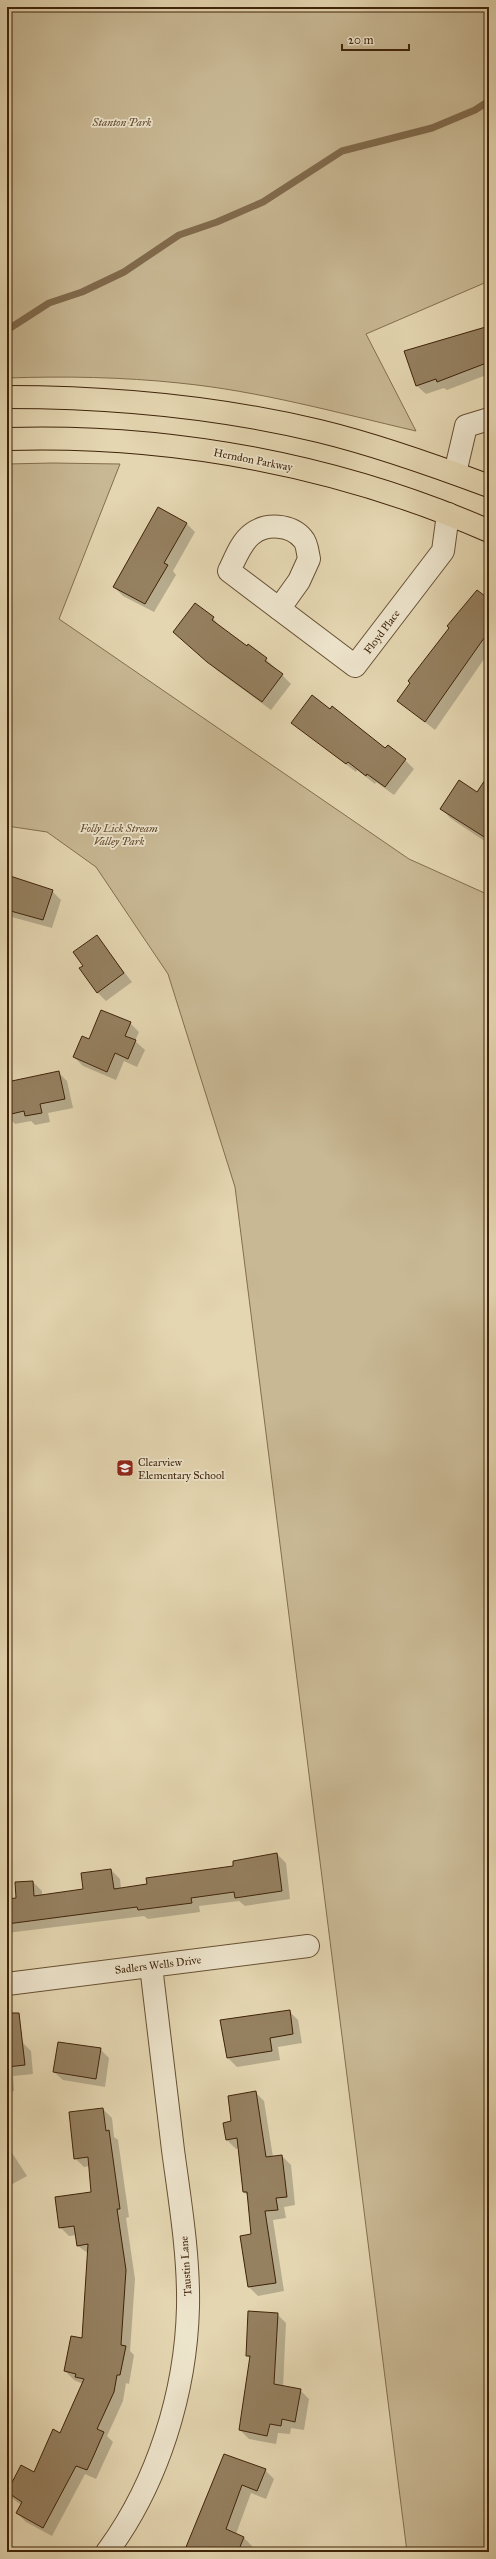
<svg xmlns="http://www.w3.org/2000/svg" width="496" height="2559" viewBox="0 0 496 2559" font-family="'IM FELL Great Primer',serif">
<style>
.green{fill:#c8b894;stroke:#846e4e}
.shadow{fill:#0003}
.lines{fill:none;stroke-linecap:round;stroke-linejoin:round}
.stream{stroke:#806a4c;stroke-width:7}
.building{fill:#958060;stroke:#3f2309}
.minor-casing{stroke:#685033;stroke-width:24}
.major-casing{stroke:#3f2309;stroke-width:24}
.minor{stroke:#ede4cc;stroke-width:22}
.major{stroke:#e4d6b1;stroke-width:22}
.labels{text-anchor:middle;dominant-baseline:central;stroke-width:3.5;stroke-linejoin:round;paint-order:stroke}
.park-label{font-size:11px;font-style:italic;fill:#61482c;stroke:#ede4cc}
.street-label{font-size:11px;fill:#3f2309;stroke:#ede4cc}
.poi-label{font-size:11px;fill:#3f2309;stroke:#ede4cc;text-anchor:start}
</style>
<rect width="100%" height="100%" fill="#e4d6b1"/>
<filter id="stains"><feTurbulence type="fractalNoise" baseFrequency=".005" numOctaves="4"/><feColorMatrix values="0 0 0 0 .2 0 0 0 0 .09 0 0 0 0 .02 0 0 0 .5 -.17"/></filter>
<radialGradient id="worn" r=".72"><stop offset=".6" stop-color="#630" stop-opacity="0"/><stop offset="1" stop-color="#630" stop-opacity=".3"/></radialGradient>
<path class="green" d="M 7,7 L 481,7 L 489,18 L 489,281 L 366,334 L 416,431 C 338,413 260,391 179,383 C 123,377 64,376 7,378 Z
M 52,463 L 120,464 L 59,619 L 409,859 L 489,895 L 489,2552 L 407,2552 L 235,1187 L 168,974 L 96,867 L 47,832 L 7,826 L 7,464 Z"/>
<path class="shadow" d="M 489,327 L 489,374 L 447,390 L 444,388 L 426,394 L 417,386 L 405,352 Z
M 186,523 L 195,532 L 173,571 L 176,575 L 154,612 L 123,596 L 114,587 Z
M 489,600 L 489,652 L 435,730 L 398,701 Z
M 213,618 L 221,628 L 266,659 L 291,684 L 271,710 L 218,671 L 183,641 Z
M 292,723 L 386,750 L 405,760 L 414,769 L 394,795 L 376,782 L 375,784 L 357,770 L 356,772 Z
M 489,736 L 489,747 L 484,742 Z
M 478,793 L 489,797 L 489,844 L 450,818 L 442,809 Z
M 7,884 L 52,891 L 61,900 L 52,928 L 8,916 Z
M 96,936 L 132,982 L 106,1001 L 97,992 L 85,966 Z
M 130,1023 L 139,1032 L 135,1041 L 145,1050 L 137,1067 L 124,1061 L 116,1080 L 83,1066 L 74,1057 L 89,1040 Z
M 58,1072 L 67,1081 L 73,1108 L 48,1113 L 50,1122 L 35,1125 L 31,1121 L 15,1124 L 7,1116 L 7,1083 Z
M 277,1854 L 286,1863 L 290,1899 L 245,1906 L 239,1901 L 199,1906 L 200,1912 L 148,1919 L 144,1916 L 7,1933 L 7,1900 L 17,1899 L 33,1882 L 42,1891 L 42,1896 L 85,1890 L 111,1870 L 120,1879 L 121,1889 L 235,1867 Z
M 289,2011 L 298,2020 L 302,2043 L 278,2047 L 280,2060 L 237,2067 L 228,2058 Z
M 22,2042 L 31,2051 L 33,2074 L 13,2076 L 14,2091 L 7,2092 L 7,2044 Z
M 100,2049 L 109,2058 L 105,2087 L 63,2080 L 54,2072 Z
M 255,2092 L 264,2101 L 273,2157 L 282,2156 L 291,2165 L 295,2205 L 284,2207 L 286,2218 L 273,2220 L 284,2291 L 258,2296 L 249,2287 L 252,2235 L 248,2196 L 244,2192 L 239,2148 L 236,2149 L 227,2140 L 233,2122 Z
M 103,2109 L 112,2118 L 114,2137 L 118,2140 L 129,2217 L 126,2218 L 135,2279 L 130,2351 L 134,2355 L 129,2384 L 126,2383 L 123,2401 L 107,2436 L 113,2442 L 96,2479 L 85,2474 L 52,2536 L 26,2522 L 17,2513 L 21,2505 L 7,2494 L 22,2467 L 34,2473 L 61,2434 L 83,2384 L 74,2380 L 65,2371 L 83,2339 L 89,2254 L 78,2246 L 77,2235 L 69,2236 L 60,2227 L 92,2193 L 90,2166 L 84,2167 L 75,2158 Z
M 7,2145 L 27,2176 L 7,2187 Z
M 277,2314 L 286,2323 L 283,2387 L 300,2390 L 309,2399 L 304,2430 L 291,2428 L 290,2434 L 278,2433 L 276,2444 L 249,2439 L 240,2430 L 250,2359 L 247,2355 Z
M 225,2455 L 265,2470 L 274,2479 L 266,2499 L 251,2493 L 236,2534 L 244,2538 L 253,2547 L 250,2552 L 185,2552 Z
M 7,2546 L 13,2552 L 7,2552 Z"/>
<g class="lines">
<path class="stream" d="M 7,330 L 49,303 L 82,292 L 124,272 L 179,235 L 217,222 L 263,202 L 342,151 L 432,128 L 475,110 L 489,101"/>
</g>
<path class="building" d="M 489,326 L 489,362 L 437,382 L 436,379 L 416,386 L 404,351 Z
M 158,507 L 187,523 L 164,563 L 168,565 L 145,604 L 113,587 Z
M 477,590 L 489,599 L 489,631 L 425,722 L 397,701 L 410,683 L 408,681 L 449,628 L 447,626 Z
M 195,603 L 214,617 L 212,620 L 247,646 L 248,644 L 267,658 L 265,661 L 283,674 L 262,702 L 207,662 L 173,632 Z
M 312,695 L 330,709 L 332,706 L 385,748 L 388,745 L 406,759 L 385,787 L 367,774 L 366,776 L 348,762 L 346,764 L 291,723 Z
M 489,774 L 489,840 L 440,809 L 459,780 L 477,792 Z
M 7,875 L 53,890 L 43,920 L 7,910 Z
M 97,935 L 124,973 L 97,993 L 79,968 L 83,966 L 73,952 Z
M 101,1010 L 131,1022 L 125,1036 L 136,1040 L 128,1059 L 115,1053 L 107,1072 L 73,1057 L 82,1036 L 89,1039 Z
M 59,1071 L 65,1099 L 40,1104 L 42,1113 L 25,1116 L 24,1111 L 7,1115 L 7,1082 Z
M 277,1853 L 282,1891 L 235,1898 L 234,1892 L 191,1898 L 192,1903 L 138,1910 L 137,1907 L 7,1924 L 7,1899 L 16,1898 L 15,1882 L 33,1881 L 34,1896 L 83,1889 L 81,1873 L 111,1869 L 114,1889 L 147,1884 L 146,1878 L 233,1866 L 233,1861 Z
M 290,2010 L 293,2034 L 270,2038 L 272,2051 L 227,2058 L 220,2020 Z
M 7,2013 L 19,2013 L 25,2065 L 7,2067 Z
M 58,2042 L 101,2048 L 96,2079 L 53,2072 Z
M 256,2091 L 266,2157 L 282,2155 L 287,2197 L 276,2198 L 278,2210 L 265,2211 L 276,2283 L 248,2287 L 240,2236 L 251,2234 L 247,2192 L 243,2192 L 237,2138 L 226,2140 L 223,2123 L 231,2121 L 228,2096 Z
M 103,2108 L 106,2131 L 109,2130 L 120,2209 L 117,2209 L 126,2270 L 121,2345 L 126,2346 L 120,2375 L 117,2375 L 114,2392 L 97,2429 L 104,2432 L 94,2455 L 87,2470 L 76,2466 L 43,2528 L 16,2513 L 22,2502 L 7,2492 L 21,2465 L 34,2472 L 53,2429 L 60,2433 L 84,2379 L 75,2377 L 76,2374 L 64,2371 L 71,2336 L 82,2338 L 88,2244 L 77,2246 L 74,2226 L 59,2228 L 55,2197 L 91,2192 L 88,2157 L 74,2159 L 69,2112 Z
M 248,2311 L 278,2313 L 274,2384 L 301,2389 L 295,2422 L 282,2419 L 281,2426 L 270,2424 L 267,2436 L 239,2430 L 250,2356 L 246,2356 Z
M 224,2454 L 266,2469 L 257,2491 L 242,2485 L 226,2529 L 244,2537 L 238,2552 L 184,2552 Z"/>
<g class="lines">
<g class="minor-casing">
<path id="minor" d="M 455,473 L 466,426 L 489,419
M 279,609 L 299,581 L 309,559 C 308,554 307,543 303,539 C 291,524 266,523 252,534 C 241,542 235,559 229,571 L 355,666 L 443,551 L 448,514
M 7,1984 L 308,1946
M 107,2552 C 158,2483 186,2392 188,2307 C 189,2255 180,2202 173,2150 C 166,2089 158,2027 151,1966"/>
</g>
<g class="major-casing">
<path id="major" d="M 7,397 C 111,397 218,407 319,431 C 377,445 433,465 489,486
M 7,439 C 172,434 338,465 489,531"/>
</g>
<use href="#minor" class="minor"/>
<use href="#major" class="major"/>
</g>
<defs>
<g id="school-square" transform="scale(0.9)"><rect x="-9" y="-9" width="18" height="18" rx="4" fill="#8f2418" stroke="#ede4cc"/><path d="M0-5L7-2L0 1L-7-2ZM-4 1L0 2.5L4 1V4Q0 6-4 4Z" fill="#fff"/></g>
</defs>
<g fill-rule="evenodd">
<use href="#school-square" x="125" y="1468"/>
</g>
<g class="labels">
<g class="park-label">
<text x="122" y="122">Stanton Park</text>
<text x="119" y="828">Folly Lick Stream<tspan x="119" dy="13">Valley Park</tspan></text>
</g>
<g class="street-label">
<text transform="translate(253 460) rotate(11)">Herndon Parkway</text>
<text transform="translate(382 632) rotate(-53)">Floyd Place</text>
<text transform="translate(158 1965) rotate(-7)">Sadlers Wells Drive</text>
<text transform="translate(186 2266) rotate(-94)">Taustin Lane</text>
</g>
<g class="poi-label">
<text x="138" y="1462">Clearview<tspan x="138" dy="13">Elementary School</tspan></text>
</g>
</g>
<rect width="496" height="2559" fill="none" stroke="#e4d6b1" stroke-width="24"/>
<rect x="8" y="8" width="480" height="2543" fill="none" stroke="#3f2309" stroke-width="2"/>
<rect x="12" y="12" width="472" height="2535" fill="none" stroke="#3f2309"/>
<path d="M342 44v6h67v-6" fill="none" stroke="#3f2309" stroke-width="2"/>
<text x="348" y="44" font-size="12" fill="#3f2309" stroke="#ede4cc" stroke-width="3" paint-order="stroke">20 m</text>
<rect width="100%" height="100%" filter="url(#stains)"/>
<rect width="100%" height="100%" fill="url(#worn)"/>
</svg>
